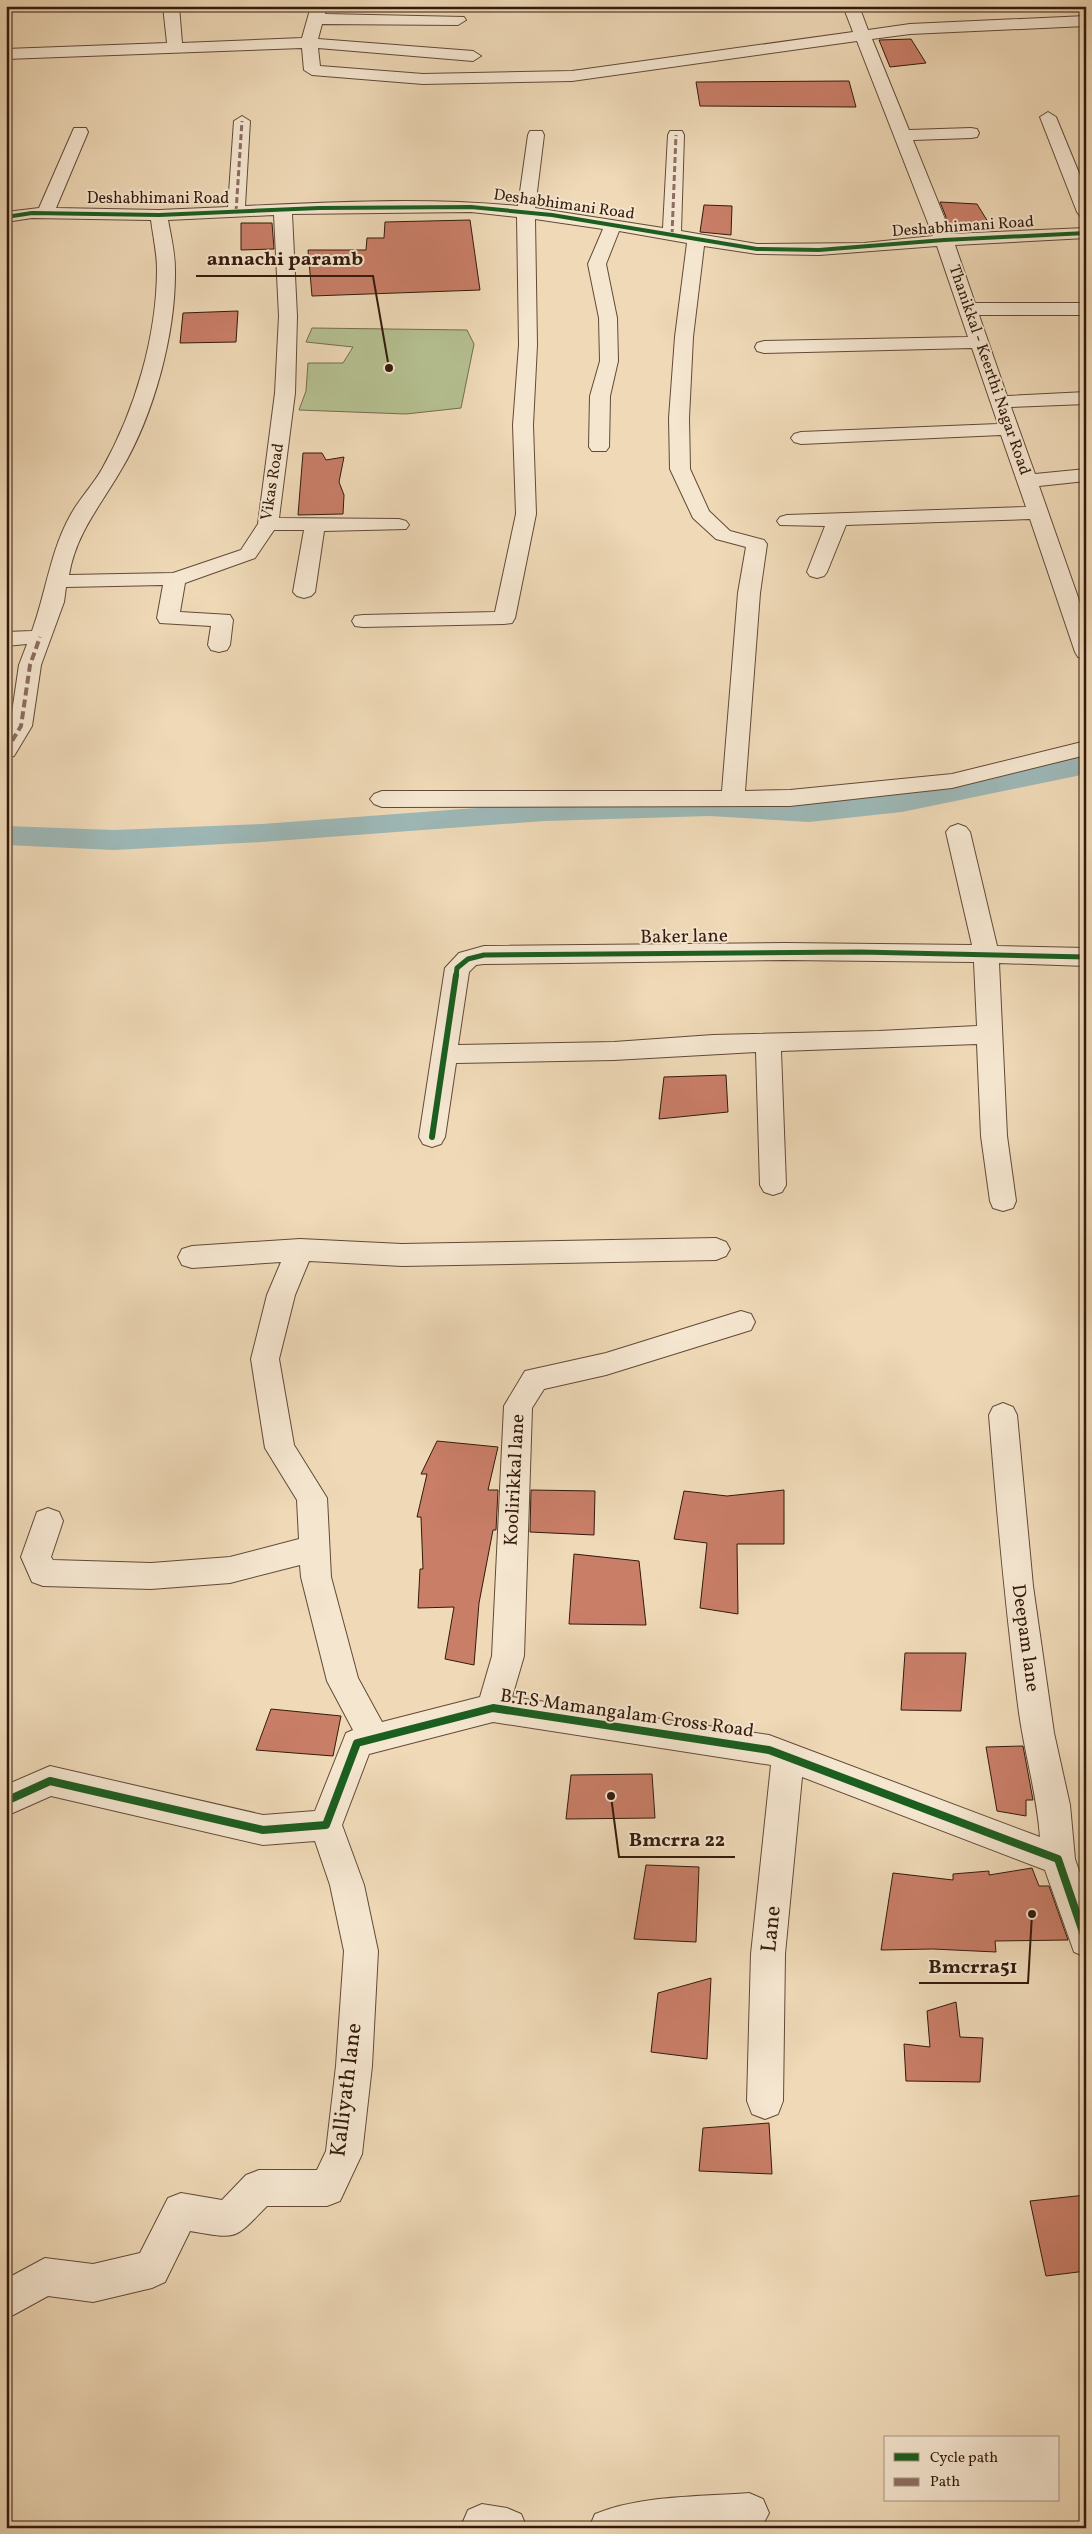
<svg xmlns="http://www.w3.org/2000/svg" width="1092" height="2534" viewBox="0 0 1092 2534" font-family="Vollkorn,serif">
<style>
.green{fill:#b5c091;stroke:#746d4e}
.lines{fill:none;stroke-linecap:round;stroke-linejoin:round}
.canal{fill:#9db8b7;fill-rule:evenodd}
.building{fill:#c97e68;stroke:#331a0b}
.minor-casing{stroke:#624a36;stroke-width:2}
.minor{fill:#f5e6d0;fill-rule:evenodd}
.quiet-far1{stroke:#8d6e63;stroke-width:3;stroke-dasharray:6 3;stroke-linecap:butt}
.quiet{stroke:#8d6e63;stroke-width:4;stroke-dasharray:8 4;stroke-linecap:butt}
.cycleway-far3-casing{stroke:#f5e6d0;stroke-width:5.5}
.cycleway-far2-casing{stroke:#f5e6d0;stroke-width:8}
.cycleway-far1-casing{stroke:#f5e6d0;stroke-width:9}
.cycleway-casing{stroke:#f5e6d0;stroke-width:11}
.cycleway-far3{stroke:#1b5e20;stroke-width:4}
.cycleway-far2{stroke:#1b5e20;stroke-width:5}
.cycleway-far1{stroke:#1b5e20;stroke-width:6}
.cycleway{stroke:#1b5e20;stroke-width:8}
.labels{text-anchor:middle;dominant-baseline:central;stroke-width:4;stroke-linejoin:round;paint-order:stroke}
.far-street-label{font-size:16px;fill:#331a0b;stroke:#f5e6d0}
.street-label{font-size:19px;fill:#331a0b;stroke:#f5e6d0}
.near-street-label{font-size:22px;fill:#331a0b;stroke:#f5e6d0}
.leader{fill:none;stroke:#331a0b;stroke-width:2}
.callout-dot{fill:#331a0b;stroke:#f5e6d0;stroke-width:2}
.callout-label{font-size:20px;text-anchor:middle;font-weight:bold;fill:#331a0b;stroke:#f5e6d0;stroke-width:4;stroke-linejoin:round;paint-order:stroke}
</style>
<rect width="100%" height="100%" fill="#efd9b7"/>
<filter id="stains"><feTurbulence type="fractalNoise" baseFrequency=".004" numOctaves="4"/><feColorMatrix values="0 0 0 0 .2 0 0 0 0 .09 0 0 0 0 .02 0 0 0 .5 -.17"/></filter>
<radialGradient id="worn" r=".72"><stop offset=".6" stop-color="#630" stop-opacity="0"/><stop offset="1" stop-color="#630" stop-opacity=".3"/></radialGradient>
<path class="green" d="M 312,328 L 467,330 L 474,344 L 461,408 L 406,414 L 299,410 L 306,391 L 308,363 L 343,363 L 353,347 L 306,342 Z"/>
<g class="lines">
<path class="canal" d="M 1086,756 L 1086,774 L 902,812 L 809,822 L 710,816 L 544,821 L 262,842 L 114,850 L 6,845 L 6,826 L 114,830 L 262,824 L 544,803 L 710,798 L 809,804 L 902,794 Z"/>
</g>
<path class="building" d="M 911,39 L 926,63 L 890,67 L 879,40 Z
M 849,81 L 856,107 L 700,106 L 696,82 Z
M 940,202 L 977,204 L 993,230 L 952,232 Z
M 704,205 L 732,206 L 731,235 L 700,232 Z
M 470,220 L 480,290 L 312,296 L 308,250 L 366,250 L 367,238 L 384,238 L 385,222 Z
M 241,223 L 272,223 L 274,249 L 241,250 Z
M 238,311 L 236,342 L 180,343 L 183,313 Z
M 303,453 L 322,453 L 326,460 L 344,457 L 339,482 L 344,495 L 343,514 L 298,515 Z
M 726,1075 L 728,1112 L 659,1119 L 664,1077 Z
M 437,1441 L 498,1447 L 488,1490 L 498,1490 L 496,1530 L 493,1530 L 479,1603 L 474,1665 L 445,1659 L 454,1607 L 418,1608 L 420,1569 L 423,1569 L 421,1517 L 417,1517 L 427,1474 L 421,1474 Z
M 531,1490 L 595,1491 L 594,1535 L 530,1532 Z
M 784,1490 L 784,1544 L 737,1544 L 738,1614 L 700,1608 L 707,1543 L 674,1539 L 684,1491 L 727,1496 Z
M 574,1554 L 639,1561 L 646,1625 L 569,1624 Z
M 905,1653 L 966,1653 L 961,1711 L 901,1710 Z
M 271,1709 L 341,1716 L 333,1756 L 256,1750 Z
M 1023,1746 L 1033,1800 L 1026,1800 L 1026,1816 L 997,1811 L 986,1747 Z
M 652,1774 L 655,1818 L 566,1819 L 571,1775 Z
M 646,1865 L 699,1867 L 696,1942 L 634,1939 Z
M 1032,1868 L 1039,1886 L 1049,1886 L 1068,1940 L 995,1941 L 996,1952 L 933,1949 L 881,1950 L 893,1873 L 953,1880 L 953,1874 L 989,1871 L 989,1875 Z
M 711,1978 L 707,2059 L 651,2052 L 658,1993 Z
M 956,2002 L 960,2037 L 983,2038 L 980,2082 L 906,2081 L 904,2044 L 930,2047 L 927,2011 Z
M 769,2123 L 772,2174 L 699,2171 L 703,2128 Z
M 1086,2195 L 1086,2271 L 1046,2276 L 1030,2201 Z"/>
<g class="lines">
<g class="minor-casing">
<path id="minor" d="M 163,6 L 179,6 L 182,43 L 302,38 L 311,6 L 327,6 L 325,14 L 464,17 L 466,20 L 458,25 L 322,24 L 318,39 L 473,51 L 481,56 L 473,61 L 318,48 L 320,66 L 423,74 L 572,71 L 853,32 L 843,6 L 859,6 L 868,30 L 910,24 L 1086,16 L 1086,26 L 910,34 L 872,39 L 909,130 L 971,128 L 977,129 L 979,133 L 977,137 L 971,138 L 913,140 L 951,234 L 1086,228 L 1086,238 L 955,245 L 975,303 L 1086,303 L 1086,315 L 979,315 L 1007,396 L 1086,392 L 1086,404 L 1011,407 L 1035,474 L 1086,469 L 1086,481 L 1039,486 L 1086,620 L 1086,659 L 1078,657 L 1075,652 L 1030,519 L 846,525 L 827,572 L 824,576 L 817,578 L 810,576 L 807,572 L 825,526 L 780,525 L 777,521 L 780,517 L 787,515 L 1026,507 L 1001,435 L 801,444 L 794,442 L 791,438 L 794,434 L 801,432 L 998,424 L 972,348 L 764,353 L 757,351 L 755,347 L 757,343 L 764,341 L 968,337 L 937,246 L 819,255 L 757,254 L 704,246 L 693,337 L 689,418 L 690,469 L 709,511 L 730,531 L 764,540 L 767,544 L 760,593 L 745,791 L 790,790 L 952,774 L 1086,741 L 1086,755 L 952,788 L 790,806 L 382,807 L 374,804 L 370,799 L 374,794 L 382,791 L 722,791 L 738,593 L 746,547 L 716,539 L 693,518 L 670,469 L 669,418 L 675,337 L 687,243 L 619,231 L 606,264 L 617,318 L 618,361 L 610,396 L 609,447 L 606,451 L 592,451 L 589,447 L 590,396 L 600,361 L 599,318 L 588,264 L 603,229 L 535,219 L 537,345 L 533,425 L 536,514 L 515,618 L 512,623 L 504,624 L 363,627 L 355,626 L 352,621 L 355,616 L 363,615 L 495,612 L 516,514 L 513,425 L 519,345 L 517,217 L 471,212 L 292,214 L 297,316 L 295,393 L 279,518 L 399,519 L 406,521 L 409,525 L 406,529 L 324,531 L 315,592 L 311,596 L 304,598 L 297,596 L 293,592 L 304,530 L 274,530 L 255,558 L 185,583 L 180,612 L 230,615 L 233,620 L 230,645 L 227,650 L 219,652 L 211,650 L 208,645 L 211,626 L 160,623 L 157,618 L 163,585 L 66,587 L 64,602 L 41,665 L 32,726 L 14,756 L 6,758 L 6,732 L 10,726 L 19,665 L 27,644 L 6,646 L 6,632 L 32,631 C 46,593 50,552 70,516 C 79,499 93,485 102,469 C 135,411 157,336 157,269 C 157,253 153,236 151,220 L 32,218 L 6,222 L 6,212 L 39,208 L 74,128 L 86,128 L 88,132 L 56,208 L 159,210 L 228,207 L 234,121 L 242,116 L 250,121 L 245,206 C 336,202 428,197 518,206 L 528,135 L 530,131 L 542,131 L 544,135 L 535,208 L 663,228 L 668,135 L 670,131 L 682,131 L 684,135 L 681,231 L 757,244 L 864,243 L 933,236 L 857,41 L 572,81 L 423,84 L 312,75 L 304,70 L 302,48 L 6,59 L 6,49 L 167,43 ZM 274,215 L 279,316 L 275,393 L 258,524 L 241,550 L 173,573 L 69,575 C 76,533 101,505 121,470 C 154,415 176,333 175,269 C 175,253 171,236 168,220 Z
M 1048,112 L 1056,117 L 1086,190 L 1086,217 L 1080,216 L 1077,212 L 1040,117 Z
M 958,824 L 966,827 L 970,832 L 997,946 L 1086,948 L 1086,966 L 999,963 L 1007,1136 L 1016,1201 L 1013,1208 L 1003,1211 L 993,1208 L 990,1201 L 981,1136 L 977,1044 L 781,1051 L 786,1185 L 782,1192 L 773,1195 L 764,1192 L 760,1185 L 756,1052 L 614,1060 L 456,1063 L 445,1137 L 441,1144 L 432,1147 L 423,1144 L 419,1137 L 445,968 L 459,953 L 484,946 L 785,943 L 972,945 L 946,832 L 950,827 ZM 785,960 L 974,962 L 977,1026 L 879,1031 L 713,1035 L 614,1042 L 458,1045 L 469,972 L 476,965 L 484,964 Z
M 716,1238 L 726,1242 L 730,1249 L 726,1256 L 716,1260 L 402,1266 L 309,1261 L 295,1295 L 279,1359 L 294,1445 L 327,1498 L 331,1577 L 358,1678 L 382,1722 L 480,1697 L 492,1656 L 504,1406 L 525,1371 L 606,1353 L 741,1311 L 751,1314 L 755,1322 L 751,1330 L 606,1375 L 544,1389 L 532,1408 L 524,1656 L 512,1697 L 769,1735 L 1040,1837 C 1037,1795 1025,1755 1019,1713 C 1006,1614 997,1515 989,1415 L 993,1407 L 1003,1403 L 1013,1407 L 1017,1415 L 1033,1586 L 1054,1733 L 1070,1805 L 1075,1859 L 1086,1891 L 1086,1957 L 1074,1952 L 1045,1870 L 802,1777 L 785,1954 L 783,2101 L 778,2114 L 765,2119 L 752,2114 L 747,2101 L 751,1954 L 771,1765 L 493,1722 L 369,1754 L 342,1825 L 364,1885 L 378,1951 L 372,2066 L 362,2154 L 340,2201 L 327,2206 L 267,2206 C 233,2241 238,2239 190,2231 L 165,2282 L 152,2288 L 93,2302 L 48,2296 L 6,2319 L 6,2279 L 45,2258 L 93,2264 L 140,2253 L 168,2198 L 181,2193 L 222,2200 L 246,2175 L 259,2170 L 317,2170 L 326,2151 L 336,2066 L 344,1951 L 330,1885 L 315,1841 L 263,1845 L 51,1796 L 6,1816 L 6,1785 L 50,1766 L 263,1815 L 315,1811 L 346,1733 L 353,1730 L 327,1681 L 301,1577 L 300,1565 L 230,1583 L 151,1589 L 43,1586 L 32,1582 L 21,1557 L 37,1512 L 48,1508 L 59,1512 L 63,1521 L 51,1557 L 53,1560 L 151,1563 L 230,1557 L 299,1539 L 297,1500 L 265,1448 L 251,1359 L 267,1295 L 281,1262 L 192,1268 L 182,1265 L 178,1257 L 182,1249 L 192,1246 L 300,1239 L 402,1244 Z
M 749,2493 L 763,2499 L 769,2513 L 761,2528 L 589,2528 L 595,2514 C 642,2495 699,2497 749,2493 Z
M 482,2504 L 507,2508 L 521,2514 L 527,2528 L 464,2528 L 462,2524 L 468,2510 Z"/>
</g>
<use href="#minor" class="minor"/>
<path class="quiet-far1" d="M 236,212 L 242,121
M 672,235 L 676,135"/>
<path class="quiet" d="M 6,751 L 21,726 L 30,665 L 40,637"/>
<g class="cycleway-far3-casing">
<path id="cycleway-far3" d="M 6,217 L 32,213 L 159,215 L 319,208 L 471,207 L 552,215 L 757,249 L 819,250 L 944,240 L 1086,233"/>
</g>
<g class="cycleway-far2-casing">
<path id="cycleway-far2" d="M 456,976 L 457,968 L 468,959 L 484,955 L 860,952 L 1086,957"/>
</g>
<g class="cycleway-far1-casing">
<path id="cycleway-far1" d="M 432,1137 L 456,975"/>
</g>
<g class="cycleway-casing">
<path id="cycleway" d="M 6,1801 L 50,1781 L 263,1830 L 326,1825 L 357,1743 L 493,1708 L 769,1750 L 1058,1859 L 1086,1941"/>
</g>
<use href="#cycleway-far3" class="cycleway-far3"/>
<use href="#cycleway-far2" class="cycleway-far2"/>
<use href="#cycleway-far1" class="cycleway-far1"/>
<use href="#cycleway" class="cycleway"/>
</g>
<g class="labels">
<g class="far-street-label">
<text x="158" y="199">Deshabhimani Road</text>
<text transform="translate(564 205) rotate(8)">Deshabhimani Road</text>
<text transform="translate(963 227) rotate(-4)">Deshabhimani Road</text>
<text transform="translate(989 370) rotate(71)">Thanikkal - Keerthi Nagar Road</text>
<text transform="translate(273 482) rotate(-81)">Vikas Road</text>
</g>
<g class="street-label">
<text transform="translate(684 937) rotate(-1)">Baker lane</text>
<text transform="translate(515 1480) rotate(-87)">Koolirikkal lane</text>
<text transform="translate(1025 1638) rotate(82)">Deepam lane</text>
<text transform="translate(627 1714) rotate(8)">B.T.S Mamangalam Cross Road</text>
</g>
<g class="near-street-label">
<text transform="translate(772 1929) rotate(-84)">Lane</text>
<text transform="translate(347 2090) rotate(-83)">Kalliyath lane</text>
</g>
</g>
<path class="leader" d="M389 368L373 276H196M611 1796L619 1857H735M1032 1914L1028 1983H919"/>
<g class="callout-dot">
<circle cx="389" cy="368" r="5"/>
<circle cx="611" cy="1796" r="5"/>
<circle cx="1032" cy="1914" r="5"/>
</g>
<g class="callout-label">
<text x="285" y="265">annachi paramb</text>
<text x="677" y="1846">Bmcrra 22</text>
<text x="973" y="1973">Bmcrra51</text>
</g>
<rect width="1092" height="2534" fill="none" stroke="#efd9b7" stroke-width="25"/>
<rect x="8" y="8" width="1077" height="2519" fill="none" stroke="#331a0b" stroke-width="2.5"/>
<rect x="12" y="12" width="1067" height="2509" fill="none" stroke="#331a0b"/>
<rect x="884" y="2436" width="175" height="65" fill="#f5e6d0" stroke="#a79481"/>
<rect x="894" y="2453" width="25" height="8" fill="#1b5e20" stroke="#a79481"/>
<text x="930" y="2462" font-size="15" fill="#331a0b">Cycle path</text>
<rect x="894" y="2478" width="25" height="8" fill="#8d6e63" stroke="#a79481"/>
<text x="930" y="2486" font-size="15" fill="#331a0b">Path</text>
<rect width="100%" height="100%" filter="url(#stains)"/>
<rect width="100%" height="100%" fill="url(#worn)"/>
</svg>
